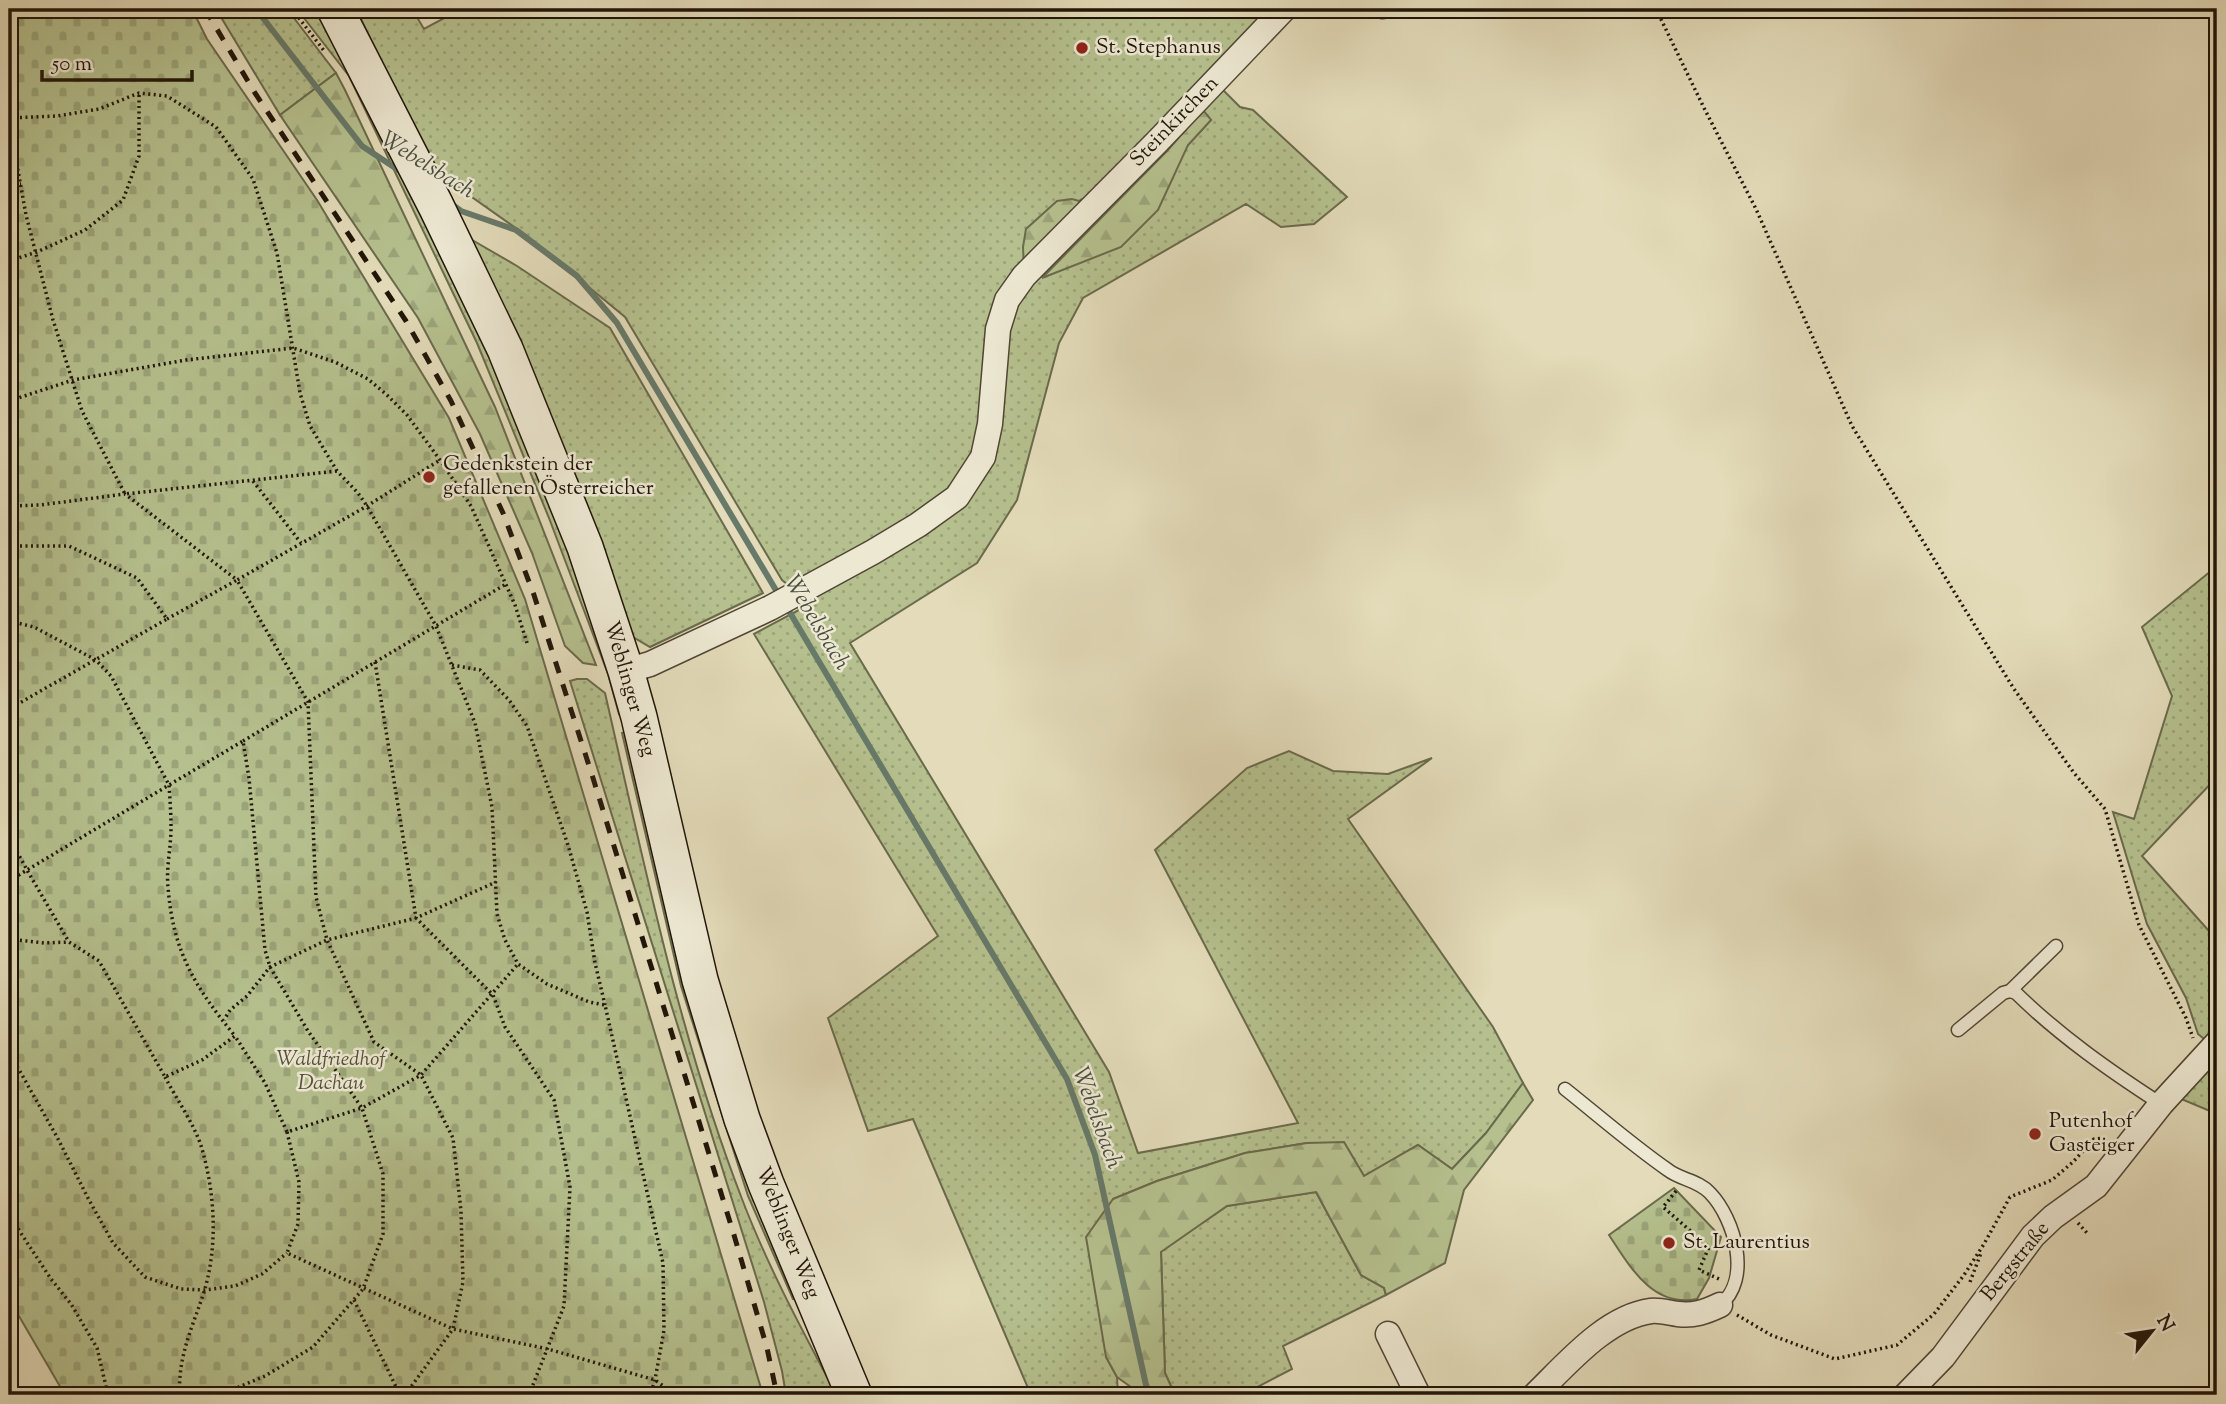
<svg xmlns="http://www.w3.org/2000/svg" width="2226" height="1404" viewBox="0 0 2226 1404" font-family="'Sorts Mill Goudy',serif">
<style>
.grass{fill:url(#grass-dots);stroke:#6a6a4c;stroke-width:2;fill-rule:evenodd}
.forest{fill:url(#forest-firs);stroke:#6a6a4c;stroke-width:2}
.cemetery{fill:url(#cemetery-stones);stroke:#6a6a4c;stroke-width:2}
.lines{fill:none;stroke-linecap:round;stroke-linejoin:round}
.stream{stroke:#677969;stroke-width:6}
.lane-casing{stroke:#514635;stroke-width:15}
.street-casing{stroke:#514635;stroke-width:27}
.secondary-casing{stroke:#201509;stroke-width:38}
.path{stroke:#201509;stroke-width:3.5;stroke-dasharray:2 3.5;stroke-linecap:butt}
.lane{stroke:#ede8d2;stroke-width:12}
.street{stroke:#ede8d2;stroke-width:24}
.secondary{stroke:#ede8d2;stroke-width:35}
.rail{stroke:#201509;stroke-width:5;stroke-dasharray:12 12;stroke-linecap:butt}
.poi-dot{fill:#8f2418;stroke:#ede8d2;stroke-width:2.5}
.labels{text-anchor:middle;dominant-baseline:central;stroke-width:5;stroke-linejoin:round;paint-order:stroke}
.poi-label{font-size:21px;fill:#201509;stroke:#ede8d2;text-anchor:start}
.street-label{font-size:21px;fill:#201509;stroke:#ede8d2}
.park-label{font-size:21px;font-style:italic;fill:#545138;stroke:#ede8d2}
.water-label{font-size:23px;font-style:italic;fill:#494f41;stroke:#ede8d2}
</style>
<defs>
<pattern id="grass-dots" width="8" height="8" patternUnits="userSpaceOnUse" patternTransform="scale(1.75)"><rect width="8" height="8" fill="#b5c08e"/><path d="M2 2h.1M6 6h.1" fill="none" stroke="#9ba479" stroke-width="1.8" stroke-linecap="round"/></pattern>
<pattern id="forest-firs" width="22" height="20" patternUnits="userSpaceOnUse" patternTransform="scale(1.75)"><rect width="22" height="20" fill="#b5c08e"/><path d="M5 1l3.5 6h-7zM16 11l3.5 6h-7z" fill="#9ba479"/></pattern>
<pattern id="cemetery-stones" width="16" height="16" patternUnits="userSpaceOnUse" patternTransform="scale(1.75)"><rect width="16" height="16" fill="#b5c08e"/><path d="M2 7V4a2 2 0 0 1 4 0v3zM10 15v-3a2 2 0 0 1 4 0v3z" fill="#9ba479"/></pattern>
</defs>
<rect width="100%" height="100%" fill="#e3dbb9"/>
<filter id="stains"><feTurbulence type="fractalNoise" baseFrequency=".00286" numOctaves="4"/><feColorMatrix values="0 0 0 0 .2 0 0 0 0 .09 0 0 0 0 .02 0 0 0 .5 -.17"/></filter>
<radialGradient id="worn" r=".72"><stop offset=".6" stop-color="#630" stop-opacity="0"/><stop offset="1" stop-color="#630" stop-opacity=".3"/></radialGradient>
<path class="grass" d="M 216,9 L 287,9 L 336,73 L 280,115 Z
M 297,9 L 324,9 L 386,128 L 562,518 L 623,712 L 619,714 L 608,674 L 549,518 L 477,343 L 349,76 Z
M 356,9 L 412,9 L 424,29 L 461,9 L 1280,9 L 1218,85 L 1240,107 L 1253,110 L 1347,197 L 1314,224 L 1281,227 L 1246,204 L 1083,298 L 1059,343 L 1017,500 L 977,563 L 850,643 L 1109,1072 L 1138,1153 L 1298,1123 L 1155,850 L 1247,768 L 1289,751 L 1333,771 L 1388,774 L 1432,758 L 1348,819 L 1493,1027 L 1523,1083 L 1486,1133 L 1452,1169 L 1418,1145 L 1364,1176 L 1344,1143 L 1307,1143 L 1245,1153 L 1157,1181 L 1113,1199 L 1106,1357 L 1117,1377 L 1118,1395 L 1031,1395 L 913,1119 L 868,1131 L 828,1018 L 938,936 L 754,634 L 799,610 L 793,589 L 782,580 L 625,317 L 527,236 L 435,171 ZM 1203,111 L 1211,120 L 1188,145 L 1044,277 L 1167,151 Z
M 467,237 L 517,266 L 610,328 L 763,593 L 650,647 L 633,637 Z
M 2217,566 L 2217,777 L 2142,856 L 2217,940 L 2217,1034 L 2209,1043 L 2198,1034 L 2186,998 L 2147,924 L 2113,812 L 2134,819 L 2172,696 L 2142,627 Z
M 577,679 L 587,679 L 605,693 C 644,863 679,1036 742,1199 C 768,1267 802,1330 836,1394 L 833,1395 L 786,1395 L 782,1371 L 764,1302 L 570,681 Z
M 628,731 L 800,1300 L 793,1299 L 748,1196 L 681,986 L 622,733 Z
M 2217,1055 L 2217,1114 L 2174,1096 Z
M 1316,1192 L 1361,1275 L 1384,1288 L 1386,1295 L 1283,1346 L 1292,1369 L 1242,1395 L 1175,1395 L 1165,1373 L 1161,1251 L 1227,1206 Z"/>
<path class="forest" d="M 336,73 L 345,90 L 495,407 L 596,665 L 583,663 L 565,646 L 532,553 L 480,434 L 418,318 L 280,115 Z
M 1203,110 L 1211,120 L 1188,145 L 1158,210 L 1121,247 L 1042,278 L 1167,151 Z
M 1105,188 L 1024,269 L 1023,247 L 1026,229 L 1057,201 L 1072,199 L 1079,201 Z
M 1523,1083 L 1533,1100 L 1464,1190 L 1445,1263 L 1386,1295 L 1384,1288 L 1361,1275 L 1316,1192 L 1227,1206 L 1161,1252 L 1165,1373 L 1175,1395 L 1142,1395 L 1117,1377 L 1106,1357 L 1086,1237 L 1113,1199 L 1157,1181 L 1245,1153 L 1307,1143 L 1344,1142 L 1364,1176 L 1418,1145 L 1452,1169 L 1486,1133 Z"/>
<path class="cemetery" d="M 9,9 L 192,9 L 207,39 L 317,200 L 449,418 L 525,599 L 763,1395 L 65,1395 L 9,1299 Z
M 1674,1188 L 1721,1237 L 1709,1278 L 1697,1299 C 1653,1308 1630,1267 1609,1235 Z"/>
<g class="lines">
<path class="stream" d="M 256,9 L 362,146 L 403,173
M 450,203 L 461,211 L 516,230 L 577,276 L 617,323 L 780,597
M 786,606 L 1067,1079 L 1095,1155 L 1146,1385 L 1151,1395"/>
<g class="lane-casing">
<path id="lane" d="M 1369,9 L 1382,12 L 1404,9
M 2010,991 L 2056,946
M 1958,1030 L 2003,993 L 2010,991 L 2016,993 C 2060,1036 2110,1071 2161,1104
M 1565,1089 C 1599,1116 1632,1145 1668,1170 C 1681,1180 1698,1180 1710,1193 C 1735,1219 1752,1280 1720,1305"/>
</g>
<g class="street-casing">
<path id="street" d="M 626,671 L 650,664 L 770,608 L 873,552 L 918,525 L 957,497 L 983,457 L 990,424 L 998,329 L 1007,300 L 1024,276 L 1157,142 L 1284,9
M 1388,1334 L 1418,1395
M 1535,1395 C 1566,1365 1606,1317 1651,1311 C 1660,1310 1670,1313 1678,1314 C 1694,1316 1705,1312 1720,1305
M 1906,1395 L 1943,1357 L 2033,1236 L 2053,1217 L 2096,1186 L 2161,1104 L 2217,1043"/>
</g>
<g class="secondary-casing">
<path id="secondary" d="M 335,9 L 436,206 L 505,349 L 585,547 L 626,671 L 639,717 L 700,980 L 742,1119 L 766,1184 L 854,1395"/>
</g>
<path class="path" d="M 292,9 L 325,52
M 1656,9 L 1704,108 L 1756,209 L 1852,426 L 2014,689 L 2074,773 L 2105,809 L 2139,925 L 2186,1018 L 2193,1038
M 9,118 L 57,116 L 99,109 L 139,93 L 167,96 L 216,127 L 253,179 L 277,253 L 300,393 L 310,426 L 337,471 L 358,493 L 367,506 L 436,626 L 475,723 L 492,807 L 497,914 L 505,940 L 518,964 L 547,984 L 589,1002 L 605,1005 L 663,1263 L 664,1330 L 655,1380 L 650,1395
M 9,120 L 26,215 L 53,320 L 82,411 L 125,494 L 337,471
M 9,184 L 21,184
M 9,261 L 37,252 L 85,230 L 123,200 L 139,156 L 139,93
M 9,401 L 73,380 L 186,360 L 293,348 L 335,362 L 368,379 L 387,395 L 407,415 L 440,460 L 471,506 L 515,605 L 527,643
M 253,481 L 301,543
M 9,506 L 40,505 L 125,494 L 237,580 L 367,506 L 440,460
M 9,546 L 69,546 L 137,578 L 167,619 L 9,709
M 167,619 L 237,580 L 308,702 L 316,897 L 327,940 L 270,967 L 247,996 L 230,1010 L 224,1020
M 9,621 L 34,627 L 96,660 L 111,676 L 169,785 L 243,741 L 249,778 L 265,950 L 270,967 L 308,1031 L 362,1108 L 421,1075 L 518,964
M 375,662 L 416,918 L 493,995 L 505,1027 L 554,1100 L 570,1187 L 564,1306 L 529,1395
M 452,665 L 480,670 L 509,700 L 527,726 L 568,845 L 587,912 L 595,963 L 605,1005
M 243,741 L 506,584
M 9,837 L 27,870 L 169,785 C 170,799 171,814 171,828 C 171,847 166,868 168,887 C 173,952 195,987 235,1036
M 9,881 L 27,870 L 69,942
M 9,939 L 44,943 L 69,942 L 99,961 L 165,1077 L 202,1060 L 235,1036 L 265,1083 L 287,1132 L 362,1108 L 383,1174 L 383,1234 L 363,1289 L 313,1347 L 265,1376 L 220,1395
M 9,1052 L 57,1137 L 89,1200 L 113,1243 L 145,1277 L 181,1289 L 205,1290 L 235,1286 L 262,1274 L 287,1253
M 165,1077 C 176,1098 196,1127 202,1149 C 215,1194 218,1246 204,1292 C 193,1326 177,1358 180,1395
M 287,1132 L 299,1182 L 298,1224 L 287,1253 L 453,1329 L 548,1349 L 655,1380 L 676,1395
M 1676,1191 L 1663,1207 L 1709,1247 L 1699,1270 L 1719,1279
M 9,1215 L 51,1279 L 71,1304 L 97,1348 L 108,1395
M 2078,1223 L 2087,1233
M 1970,1282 L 1981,1253
M 354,1300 L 400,1395
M 1737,1315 L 1771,1335 L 1835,1359 L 1897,1345 L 1934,1314 L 1964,1275 L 1984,1244 L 2010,1197 L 2052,1180 L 2073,1162 L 2094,1139 L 2106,1138
M 405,1395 L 453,1329 L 463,1282 L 461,1211 L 453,1138 L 421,1075 L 374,1042 L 327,940 L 416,918 L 496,882"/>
<use href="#lane" class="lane"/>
<use href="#street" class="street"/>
<use href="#secondary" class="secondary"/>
<path class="rail" d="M 205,9 L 255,93 L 406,321 L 451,401 L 503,513 L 534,595 L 593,778 L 734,1235 L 767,1348 L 777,1395"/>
</g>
<g class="poi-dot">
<circle cx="1082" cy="48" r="7"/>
<circle cx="429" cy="477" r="7"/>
<circle cx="2035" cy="1134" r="7"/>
<circle cx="1669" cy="1243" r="7"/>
</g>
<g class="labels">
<g class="poi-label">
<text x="1096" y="48">St. Stephanus</text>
<text x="443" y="465">Gedenkstein der<tspan x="443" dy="24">gefallenen Österreicher</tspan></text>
<text x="2049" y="1122">Putenhof<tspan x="2049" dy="24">Gasteiger</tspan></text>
<text x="1683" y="1243">St. Laurentius</text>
</g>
<g class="street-label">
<text transform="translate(1175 122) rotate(-46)">Steinkirchen</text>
<text transform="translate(629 689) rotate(74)">Weblinger Weg</text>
<text transform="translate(787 1233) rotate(68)">Weblinger Weg</text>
<text transform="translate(2016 1262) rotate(-51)">Bergstraße</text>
</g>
<g class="park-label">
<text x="331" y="1060">Waldfriedhof<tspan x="331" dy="24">Dachau</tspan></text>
</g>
<g class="water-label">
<text transform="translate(427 166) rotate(32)">Webelsbach</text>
<text transform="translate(816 623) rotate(59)">Webelsbach</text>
<text transform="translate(1096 1118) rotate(70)">Webelsbach</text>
</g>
</g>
<rect width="2226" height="1404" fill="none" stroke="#e3dbb9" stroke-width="35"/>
<rect x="10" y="10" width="2205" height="1383" fill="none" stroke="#201509" stroke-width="3.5"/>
<rect x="18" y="18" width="2191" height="1369" fill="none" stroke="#201509" stroke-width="2"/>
<g transform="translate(2152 1331) rotate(60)" stroke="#ede8d2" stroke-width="5" paint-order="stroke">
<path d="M0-5L12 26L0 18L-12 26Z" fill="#201509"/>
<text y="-10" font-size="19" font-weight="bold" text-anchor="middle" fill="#201509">N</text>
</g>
<path d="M42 70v10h150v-10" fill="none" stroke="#201509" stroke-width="3.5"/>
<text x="52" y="70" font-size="21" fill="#201509" stroke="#ede8d2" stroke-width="5" paint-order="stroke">50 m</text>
<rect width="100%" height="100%" filter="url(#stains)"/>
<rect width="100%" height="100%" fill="url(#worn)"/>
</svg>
